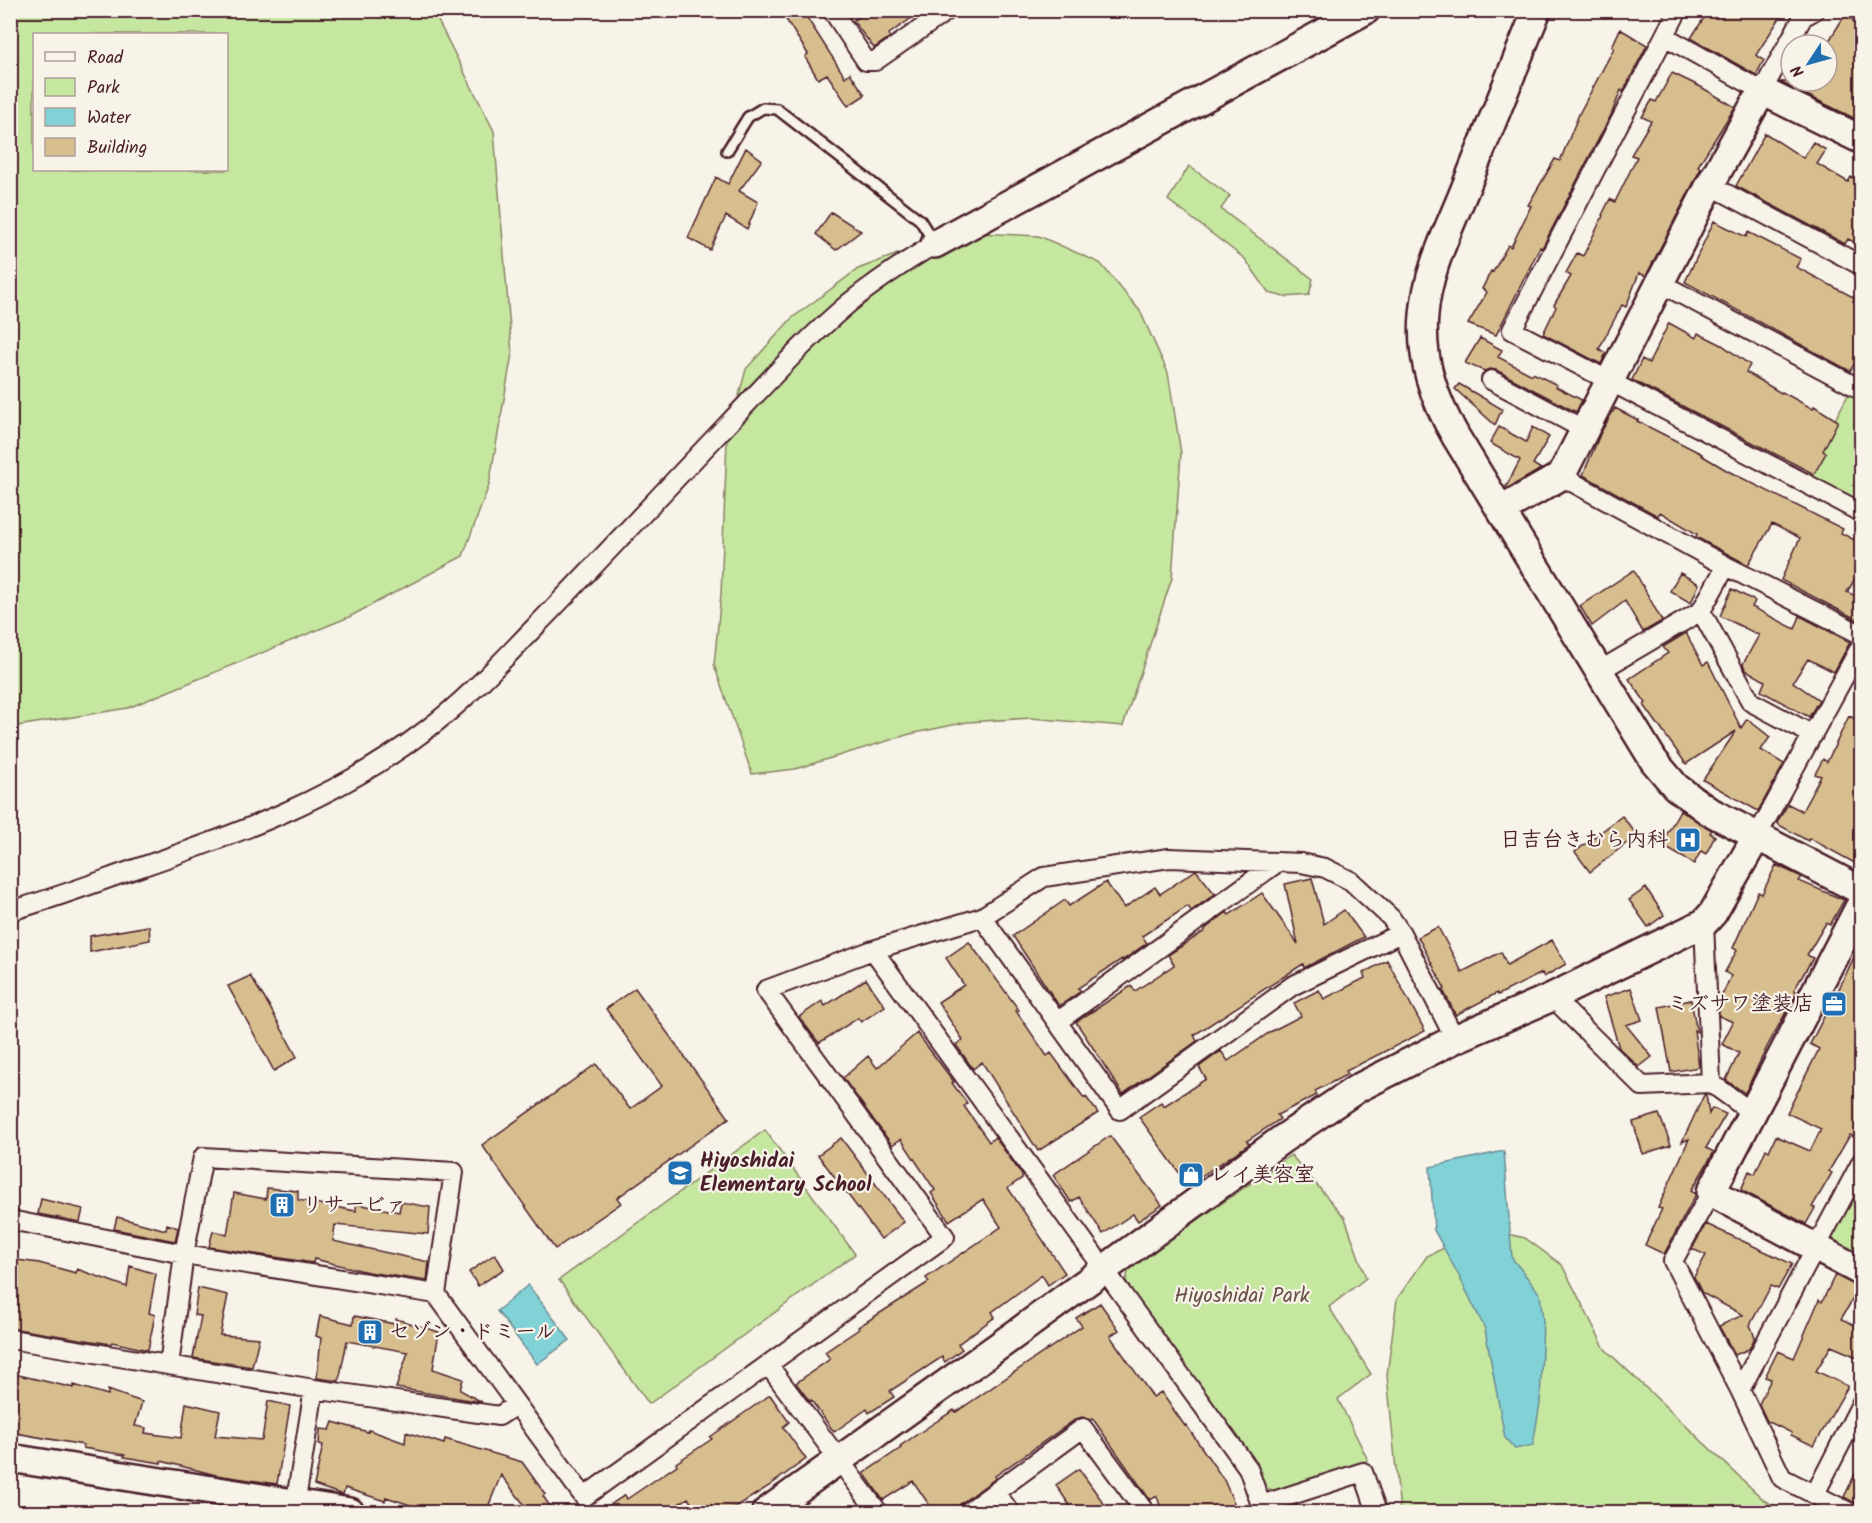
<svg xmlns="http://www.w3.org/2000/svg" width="1872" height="1523" viewBox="0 0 1872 1523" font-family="Kalam,'Klee One',sans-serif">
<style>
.green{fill:#c6e79f;stroke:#888365;stroke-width:1.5;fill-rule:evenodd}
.water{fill:#81d2d7;stroke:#6b8a92;stroke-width:1.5}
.building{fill:#d7be8e;stroke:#4a1f2b;stroke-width:1.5}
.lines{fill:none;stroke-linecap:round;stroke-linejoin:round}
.lane-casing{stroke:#4a1f2b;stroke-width:14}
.street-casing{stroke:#4a1f2b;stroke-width:22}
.secondary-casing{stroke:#4a1f2b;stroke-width:32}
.lane{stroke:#f7f3e8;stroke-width:9}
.street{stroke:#f7f3e8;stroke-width:18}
.secondary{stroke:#f7f3e8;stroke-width:27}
.labels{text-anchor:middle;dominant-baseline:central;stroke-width:4.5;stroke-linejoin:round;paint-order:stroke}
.poi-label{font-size:21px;font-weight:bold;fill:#4a1f2b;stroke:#f7f3e8;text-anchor:start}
.park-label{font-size:21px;fill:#695148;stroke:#f7f3e8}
</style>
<rect width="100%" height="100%" fill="#f7f3e8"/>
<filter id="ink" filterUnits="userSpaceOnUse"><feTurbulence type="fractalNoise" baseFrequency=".0167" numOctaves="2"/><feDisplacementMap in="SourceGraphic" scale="12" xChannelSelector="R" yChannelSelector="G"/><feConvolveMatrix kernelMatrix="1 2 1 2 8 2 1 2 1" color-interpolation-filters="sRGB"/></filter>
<g filter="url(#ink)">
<path class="green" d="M 11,10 L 433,11 L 494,131 L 512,354 L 489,485 L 463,556 L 349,617 L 128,708 L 11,727 ZM 226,34 L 226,170 L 34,170 L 34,34 Z
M 1189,166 L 1230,196 L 1221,209 L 1313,279 L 1309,295 L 1285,297 L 1269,293 L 1245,259 L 1168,200 Z
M 955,232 L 1039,236 L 1100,263 L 1140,311 L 1168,373 L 1181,453 L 1172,578 L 1123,726 L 1031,718 L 967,722 L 910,734 L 795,769 L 752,774 L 714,665 L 721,594 L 727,440 L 746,369 L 792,318 L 858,269 Z
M 1849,393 L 1861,400 L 1861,505 L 1806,475 Z
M 765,1130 L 855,1254 L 649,1404 L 559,1280 Z
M 1291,1155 L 1345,1218 L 1366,1278 L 1329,1307 L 1371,1374 L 1338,1399 L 1368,1460 L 1277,1491 L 1266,1488 L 1261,1477 L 1262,1472 L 1125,1285 L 1129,1268 Z
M 1861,1176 L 1861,1261 L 1833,1246 L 1830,1234 Z
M 1499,1232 L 1525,1238 L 1562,1265 L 1605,1349 L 1765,1501 L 1788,1512 L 1400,1512 L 1387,1375 L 1397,1299 L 1427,1256 L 1469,1236 Z"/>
<path class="water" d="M 1504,1151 L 1512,1258 L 1540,1294 L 1543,1321 L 1540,1403 L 1533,1445 L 1515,1449 L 1505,1438 L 1485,1329 L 1459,1276 L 1434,1230 L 1430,1167 Z
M 528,1285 L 570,1340 L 537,1364 L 497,1311 Z"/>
<path class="building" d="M 780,10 L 802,10 L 845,77 L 850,73 L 865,95 L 848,106 L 827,74 L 818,79 L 805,57 L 808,54 Z
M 868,10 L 923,10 L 889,34 L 890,37 L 874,48 L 853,21 Z
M 1709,10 L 1785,10 L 1756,55 L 1764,60 L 1756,75 L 1691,38 Z
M 1845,15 L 1862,27 L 1862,122 L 1780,82 L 1827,81 L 1827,44 Z
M 1620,29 L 1647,45 L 1623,92 L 1621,90 L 1611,115 L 1542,248 L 1540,247 L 1496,335 L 1468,324 L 1487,292 L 1482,289 L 1491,271 L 1493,272 L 1508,245 L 1511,247 L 1531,206 L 1528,205 L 1555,159 L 1560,161 L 1579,114 L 1614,48 L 1612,47 Z
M 1672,73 L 1701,87 L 1735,107 L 1698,166 L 1701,168 L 1646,276 L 1639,273 L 1626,307 L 1622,305 L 1599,349 L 1606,353 L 1601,364 L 1543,334 L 1556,307 L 1554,305 L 1571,276 L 1566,273 L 1577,253 L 1583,256 L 1603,216 L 1602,215 L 1610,199 L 1615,202 L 1637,157 L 1631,155 L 1651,121 L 1642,117 L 1652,100 L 1656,102 Z
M 1765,133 L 1803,158 L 1813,142 L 1826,150 L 1817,164 L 1848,182 L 1851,177 L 1862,183 L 1862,246 L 1848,239 L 1845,244 L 1736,186 Z
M 746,148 L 762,160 L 739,191 L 758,202 L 747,229 L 726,216 L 710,250 L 688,238 L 716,177 L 728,184 Z
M 831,212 L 861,231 L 836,250 L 816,234 Z
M 1714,221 L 1746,237 L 1748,232 L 1801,259 L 1796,267 L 1855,298 L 1853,301 L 1862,307 L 1862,352 L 1850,371 L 1685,282 Z
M 1669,323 L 1696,338 L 1698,333 L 1722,345 L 1750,365 L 1746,372 L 1781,393 L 1782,392 L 1813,409 L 1814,406 L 1838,421 L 1823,451 L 1826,453 L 1814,474 L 1632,380 L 1642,359 L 1649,363 Z
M 1480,338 L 1502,350 L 1498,357 L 1532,375 L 1533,373 L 1557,385 L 1556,387 L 1582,400 L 1576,412 L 1496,370 L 1490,369 L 1484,371 L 1465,363 Z
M 1459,384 L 1502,409 L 1495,425 L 1455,389 Z
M 1615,408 L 1638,420 L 1637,421 L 1702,454 L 1701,455 L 1728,471 L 1843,529 L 1841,533 L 1862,544 L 1862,568 L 1847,592 L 1862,599 L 1862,622 L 1781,580 L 1800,538 L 1772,524 L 1748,565 L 1696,537 L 1697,534 L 1660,512 L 1658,516 L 1583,475 L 1601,432 Z
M 1499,427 L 1526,442 L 1533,427 L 1549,437 L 1533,464 L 1541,469 L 1508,488 L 1506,487 L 1520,460 L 1490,443 Z
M 1634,570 L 1662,621 L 1643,632 L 1625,601 L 1592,626 L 1580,606 Z
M 1680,573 L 1699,584 L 1691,603 L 1670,591 Z
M 1732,589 L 1755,601 L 1752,607 L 1795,629 L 1800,616 L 1850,642 L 1834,672 L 1808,659 L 1793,682 L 1819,700 L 1809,717 L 1761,691 L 1765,681 L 1746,670 L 1743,664 L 1759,635 L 1720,616 Z
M 1686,633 L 1703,665 L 1708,662 L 1741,728 L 1747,719 L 1770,737 L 1761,750 L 1784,764 L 1758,811 L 1703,780 L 1736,731 L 1686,764 L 1644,705 L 1646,703 L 1629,679 L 1668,653 L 1663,647 Z
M 1849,716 L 1862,722 L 1862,867 L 1809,838 L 1808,841 L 1779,825 L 1777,822 L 1788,804 L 1802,811 L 1821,776 L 1815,774 L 1823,759 L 1827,762 Z
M 1680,810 L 1712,830 L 1710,833 L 1715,836 L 1706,854 L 1701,851 L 1694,864 L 1661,845 Z
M 1622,816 L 1637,835 L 1590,872 L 1575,852 Z
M 1776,865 L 1802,877 L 1799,881 L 1844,900 L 1830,925 L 1826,923 L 1807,955 L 1813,958 L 1794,990 L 1797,992 L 1767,1047 L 1745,1093 L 1726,1080 L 1739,1053 L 1722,1044 L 1733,1022 L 1719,1016 L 1719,1002 L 1731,976 L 1725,972 L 1737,950 L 1733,948 L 1758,892 L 1762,894 Z
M 1196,870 L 1215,894 L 1191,911 L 1188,906 L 1142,936 L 1147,943 L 1123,960 L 1122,959 L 1078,988 L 1081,991 L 1059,1006 L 1013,936 L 1065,900 L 1069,906 L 1106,882 L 1124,908 L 1155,887 L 1160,894 Z
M 1312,878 L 1324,924 L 1344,910 L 1364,937 L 1304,968 L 1303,964 L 1194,1035 L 1197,1041 L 1123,1094 L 1076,1022 L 1131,986 L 1135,991 L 1174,965 L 1168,955 L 1205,931 L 1204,930 L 1227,912 L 1229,915 L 1262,893 L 1298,944 L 1285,884 Z
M 1646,888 L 1664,915 L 1648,927 L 1629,900 Z
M 149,926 L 150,940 L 90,952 L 90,936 Z
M 1438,927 L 1462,972 L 1501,952 L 1507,965 L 1552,940 L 1566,964 L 1544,977 L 1542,973 L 1498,995 L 1497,993 L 1456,1015 L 1443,990 L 1445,989 L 1418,937 Z
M 1862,940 L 1862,1121 L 1854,1137 L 1850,1135 L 1829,1171 L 1832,1173 L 1812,1207 L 1815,1208 L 1806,1224 L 1741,1190 L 1749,1171 L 1755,1174 L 1766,1149 L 1769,1151 L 1776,1136 L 1810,1151 L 1821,1129 L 1787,1113 L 1819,1049 L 1810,1044 L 1827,1011 L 1824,1009 L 1834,992 L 1837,993 Z
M 969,942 L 1019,1010 L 1016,1011 L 1047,1056 L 1051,1053 L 1084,1098 L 1086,1097 L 1098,1113 L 1038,1151 L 982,1062 L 973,1069 L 956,1045 L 963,1040 L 938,1002 L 964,985 L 946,958 Z
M 1387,960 L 1425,1031 L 1346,1071 L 1348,1074 L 1315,1091 L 1317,1095 L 1277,1115 L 1280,1119 L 1247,1141 L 1249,1144 L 1188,1185 L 1139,1117 L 1161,1102 L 1164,1106 L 1206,1079 L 1199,1067 L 1221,1051 L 1228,1061 L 1270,1032 L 1301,1016 L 1294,1003 L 1319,990 L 1324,999 L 1365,978 L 1363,973 Z
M 250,976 L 268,1004 L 297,1057 L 274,1071 L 228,986 Z
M 866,979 L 885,1006 L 861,1022 L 858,1018 L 819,1043 L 799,1017 L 822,1001 L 825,1006 Z
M 635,988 L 729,1118 L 617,1198 L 621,1203 L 555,1249 L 482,1145 L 596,1064 L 630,1109 L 662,1086 L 606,1009 Z
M 1631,988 L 1642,1020 L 1626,1025 L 1652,1057 L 1639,1067 L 1619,1048 L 1604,997 Z
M 1691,1000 L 1697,1032 L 1694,1030 L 1699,1067 L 1671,1072 L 1659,1007 Z
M 917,1033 L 954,1082 L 952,1083 L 967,1103 L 964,1106 L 989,1142 L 995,1137 L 1022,1175 L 1022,1178 L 1008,1188 L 1065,1273 L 1048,1285 L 1042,1275 L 992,1312 L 995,1317 L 958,1344 L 962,1349 L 945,1362 L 942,1357 L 890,1391 L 894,1397 L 869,1413 L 867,1409 L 834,1432 L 811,1400 L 810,1402 L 796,1383 L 830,1359 L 825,1352 L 859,1329 L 858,1327 L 929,1282 L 926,1278 L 1001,1227 L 983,1199 L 949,1221 L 931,1193 L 935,1190 L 901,1139 L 892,1145 L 843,1078 L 868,1056 L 877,1068 Z
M 1706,1094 L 1709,1114 L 1712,1108 L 1726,1114 L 1706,1148 L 1714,1152 L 1691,1191 L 1696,1194 L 1664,1254 L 1645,1245 L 1662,1209 L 1658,1208 L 1689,1139 L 1682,1142 L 1704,1095 Z
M 1659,1114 L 1671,1145 L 1643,1154 L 1633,1122 Z
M 1110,1136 L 1162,1205 L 1138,1221 L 1133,1214 L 1103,1234 L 1079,1197 L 1071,1202 L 1053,1175 Z
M 841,1138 L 904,1222 L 881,1239 L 818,1155 Z
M 267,1188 L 298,1191 L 298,1200 L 356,1211 L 356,1204 L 399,1212 L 401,1202 L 430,1207 L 428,1234 L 335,1225 L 333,1241 L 429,1262 L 427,1281 L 368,1272 L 314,1259 L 313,1263 L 209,1247 L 213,1231 L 227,1235 L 234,1193 L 266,1199 Z
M 41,1199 L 83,1209 L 80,1222 L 38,1214 Z
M 117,1217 L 166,1230 L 167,1224 L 178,1228 L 175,1241 L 114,1229 Z
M 1706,1224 L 1792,1264 L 1778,1289 L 1771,1286 L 1750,1325 L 1755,1337 L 1749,1349 L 1735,1355 L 1719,1326 L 1743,1315 L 1702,1293 L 1694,1277 L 1706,1255 L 1692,1249 Z
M 495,1254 L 504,1269 L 478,1286 L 469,1272 Z
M 10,1259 L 39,1263 L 76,1273 L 77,1269 L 127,1287 L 130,1266 L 156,1274 L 149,1313 L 155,1315 L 148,1350 L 112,1342 L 111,1344 L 10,1328 Z
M 1835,1275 L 1860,1287 L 1841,1319 L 1862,1328 L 1862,1359 L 1831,1346 L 1816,1371 L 1848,1386 L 1814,1446 L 1791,1435 L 1792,1433 L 1767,1421 L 1759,1404 L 1771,1379 L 1765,1377 L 1778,1351 L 1794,1358 L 1819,1300 L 1822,1302 Z
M 198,1288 L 228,1295 L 220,1335 L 259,1338 L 252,1367 L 193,1358 L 201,1316 L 194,1315 Z
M 1100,1303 L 1119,1330 L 1110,1336 L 1153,1397 L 1161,1392 L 1185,1426 L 1186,1425 L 1224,1480 L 1238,1512 L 1162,1512 L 1157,1496 L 1150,1500 L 1093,1419 L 1091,1420 L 1082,1417 L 1076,1419 L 995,1476 L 996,1478 L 949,1512 L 934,1512 L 913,1481 L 883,1500 L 864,1473 L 901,1448 L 900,1446 L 931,1425 L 954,1410 L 956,1412 L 1082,1326 L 1076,1318 Z
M 320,1316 L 353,1324 L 354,1316 L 395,1324 L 396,1319 L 439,1332 L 433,1369 L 463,1379 L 460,1390 L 482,1402 L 396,1388 L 408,1352 L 347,1341 L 339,1381 L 317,1378 L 321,1338 L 316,1336 Z
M 10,1373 L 74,1388 L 74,1385 L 108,1395 L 108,1390 L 142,1402 L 135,1426 L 146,1428 L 145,1433 L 181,1438 L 186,1403 L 220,1411 L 215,1436 L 262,1440 L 268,1401 L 290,1406 L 277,1484 L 216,1475 L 161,1461 L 161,1463 L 124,1457 L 125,1455 L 83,1448 L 83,1445 L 10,1432 Z
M 770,1395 L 789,1422 L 783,1427 L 806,1459 L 769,1486 L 728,1512 L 697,1512 L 688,1498 L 666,1512 L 599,1512 L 625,1495 L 627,1499 L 677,1465 L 676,1463 L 712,1439 L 710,1437 Z
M 333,1422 L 368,1432 L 369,1430 L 405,1443 L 406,1432 L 444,1444 L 445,1439 L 522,1462 L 545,1494 L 543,1496 L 554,1512 L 530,1512 L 501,1475 L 486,1512 L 432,1512 L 386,1497 L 385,1501 L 345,1488 L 343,1495 L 314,1485 L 323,1445 L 319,1444 L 320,1429 L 330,1430 Z
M 1862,1460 L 1862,1507 L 1844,1497 Z
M 1079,1469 L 1110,1512 L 1074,1512 L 1056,1485 Z"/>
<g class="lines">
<g class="lane-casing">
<path id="lane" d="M 727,151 L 748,117 L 763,108 L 777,109 L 920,220 L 933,241"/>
</g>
<g class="street-casing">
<path id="street" d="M 832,10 L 866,61 L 875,61 L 948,10
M 1678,10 L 1512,330 L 1862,513
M 1666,37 L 1762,91 L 1803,17 L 1815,10
M 1710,185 L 1862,266
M 1660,283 L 1862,390
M 1491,380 L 1585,430
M 1561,476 L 1726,566 L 1862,635
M 1701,611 L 1751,702 L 1813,735
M 1599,671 L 1701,611 L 1726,566
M 1757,836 L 1862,644
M 10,911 C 52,899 92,884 132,870 C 235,835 338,798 426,730 C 465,701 498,665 532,630 C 597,564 660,495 725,427 C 765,385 804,341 849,303 C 876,281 905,262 935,244
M 982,917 L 1120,1110 L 1292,986 L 1401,933
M 1704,923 L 1711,1083
M 873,950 L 1248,1468 L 1261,1505 L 1363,1472 L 1377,1512
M 1552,997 L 1642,1086 L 1711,1083 L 1751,1112
M 1057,1022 L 1278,862
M 1711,1192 L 1673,1261 L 1740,1390 L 1782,1478 L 1849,1512
M 10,1220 L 184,1254 L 436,1294 L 584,1497 L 945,1237 L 766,990 L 873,950 L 982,917 L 1044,877 L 1169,858 L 1301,863 L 1325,868 L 1351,881 L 1391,918 L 1401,933 L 1455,1039
M 10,1339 L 314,1389 L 499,1416 L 516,1405
M 169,1365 L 184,1254 L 203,1157 L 454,1172 L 436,1294
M 769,1366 L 878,1512
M 1740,1390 L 1862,1161
M 995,1492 L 1010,1512
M 1815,1494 L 1862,1402
M 294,1512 L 314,1389
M 968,1512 L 1083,1428 L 1145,1512"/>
</g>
<g class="secondary-casing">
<path id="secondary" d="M 1537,10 C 1513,70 1489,129 1465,189 C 1449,229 1427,271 1424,315 C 1420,360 1434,399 1456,437 L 1654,761 L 1676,787 L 1707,810 L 1862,891
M 935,244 L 1366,10
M 1501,510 L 1561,476 L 1710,185 L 1762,91 L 1862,140
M 1862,902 L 1711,1192 L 1862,1272
M 10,1458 L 350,1512
M 766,1512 L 1017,1333 L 1281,1140 L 1358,1088 L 1455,1039 L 1552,997 L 1704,923 L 1713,913 L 1757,836"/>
</g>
<use href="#lane" class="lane"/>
<use href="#street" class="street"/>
<use href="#secondary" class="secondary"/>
</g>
</g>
<defs>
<g id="hospital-square" transform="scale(1.35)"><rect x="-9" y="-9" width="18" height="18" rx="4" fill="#1f6fb2" stroke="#f7f3e8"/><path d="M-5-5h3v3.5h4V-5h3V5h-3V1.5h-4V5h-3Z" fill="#fff"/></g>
<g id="office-square" transform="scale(1.35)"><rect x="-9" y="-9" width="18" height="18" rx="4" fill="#1f6fb2" stroke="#f7f3e8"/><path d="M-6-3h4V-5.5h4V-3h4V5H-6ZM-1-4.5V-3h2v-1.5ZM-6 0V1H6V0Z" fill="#fff"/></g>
<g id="school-square" transform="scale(1.35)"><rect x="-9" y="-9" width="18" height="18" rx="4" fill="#1f6fb2" stroke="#f7f3e8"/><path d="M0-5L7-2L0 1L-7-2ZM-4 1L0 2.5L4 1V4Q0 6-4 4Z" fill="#fff"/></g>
<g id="shop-square" transform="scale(1.35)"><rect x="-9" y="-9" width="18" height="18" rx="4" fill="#1f6fb2" stroke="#f7f3e8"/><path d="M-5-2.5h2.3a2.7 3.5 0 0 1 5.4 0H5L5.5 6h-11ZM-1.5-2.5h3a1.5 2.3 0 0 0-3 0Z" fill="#fff"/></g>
<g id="building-square" transform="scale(1.35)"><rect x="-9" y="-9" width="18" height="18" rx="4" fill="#1f6fb2" stroke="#f7f3e8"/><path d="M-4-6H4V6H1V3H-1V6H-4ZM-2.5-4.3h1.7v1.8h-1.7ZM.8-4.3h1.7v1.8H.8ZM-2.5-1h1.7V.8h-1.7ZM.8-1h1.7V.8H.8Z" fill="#fff"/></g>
</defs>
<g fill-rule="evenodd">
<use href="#hospital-square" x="1688" y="840"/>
<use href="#office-square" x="1834" y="1004"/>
<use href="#school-square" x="680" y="1173"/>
<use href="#shop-square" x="1191" y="1175"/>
<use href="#building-square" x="282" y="1205"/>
<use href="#building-square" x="370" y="1332"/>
</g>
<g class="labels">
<g class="poi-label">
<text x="1668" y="840" text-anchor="end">日吉台きむら内科</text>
<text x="1814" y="1004" text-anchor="end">ミズサワ塗装店</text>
<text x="700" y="1161">Hiyoshidai<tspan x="700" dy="24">Elementary School</tspan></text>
<text x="1210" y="1175">レイ美容室</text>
<text x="302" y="1205">リサービァ</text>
<text x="389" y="1332">セゾン・ドミール</text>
</g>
<g class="park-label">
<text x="1242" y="1296">Hiyoshidai Park</text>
</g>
</g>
<rect width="1872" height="1523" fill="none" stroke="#f7f3e8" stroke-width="36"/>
<rect x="18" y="18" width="1836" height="1487" fill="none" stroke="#4a1f2b" stroke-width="2" filter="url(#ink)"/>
<rect x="33" y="33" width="195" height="138" fill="#f7f3e8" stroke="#b29e9c" stroke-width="1.5"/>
<rect x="45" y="52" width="30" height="9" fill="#f7f3e8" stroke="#b29e9c" stroke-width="1.5"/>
<text x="87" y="63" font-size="18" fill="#4a1f2b">Road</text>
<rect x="45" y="78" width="30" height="18" fill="#c6e79f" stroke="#b29e9c" stroke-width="1.5"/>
<text x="87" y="93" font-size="18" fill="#4a1f2b">Park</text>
<rect x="45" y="108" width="30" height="18" fill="#81d2d7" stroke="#b29e9c" stroke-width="1.5"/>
<text x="87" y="123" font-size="18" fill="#4a1f2b">Water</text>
<rect x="45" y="138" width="30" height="18" fill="#d7be8e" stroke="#b29e9c" stroke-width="1.5"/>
<text x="87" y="153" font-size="18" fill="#4a1f2b">Building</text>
<g transform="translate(1809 63) rotate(234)"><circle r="28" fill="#f7f3e8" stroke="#b29e9c" stroke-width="1.5"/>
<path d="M0-4.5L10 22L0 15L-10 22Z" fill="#1f6fb2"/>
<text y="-9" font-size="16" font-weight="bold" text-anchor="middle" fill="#4a1f2b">N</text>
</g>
</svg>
